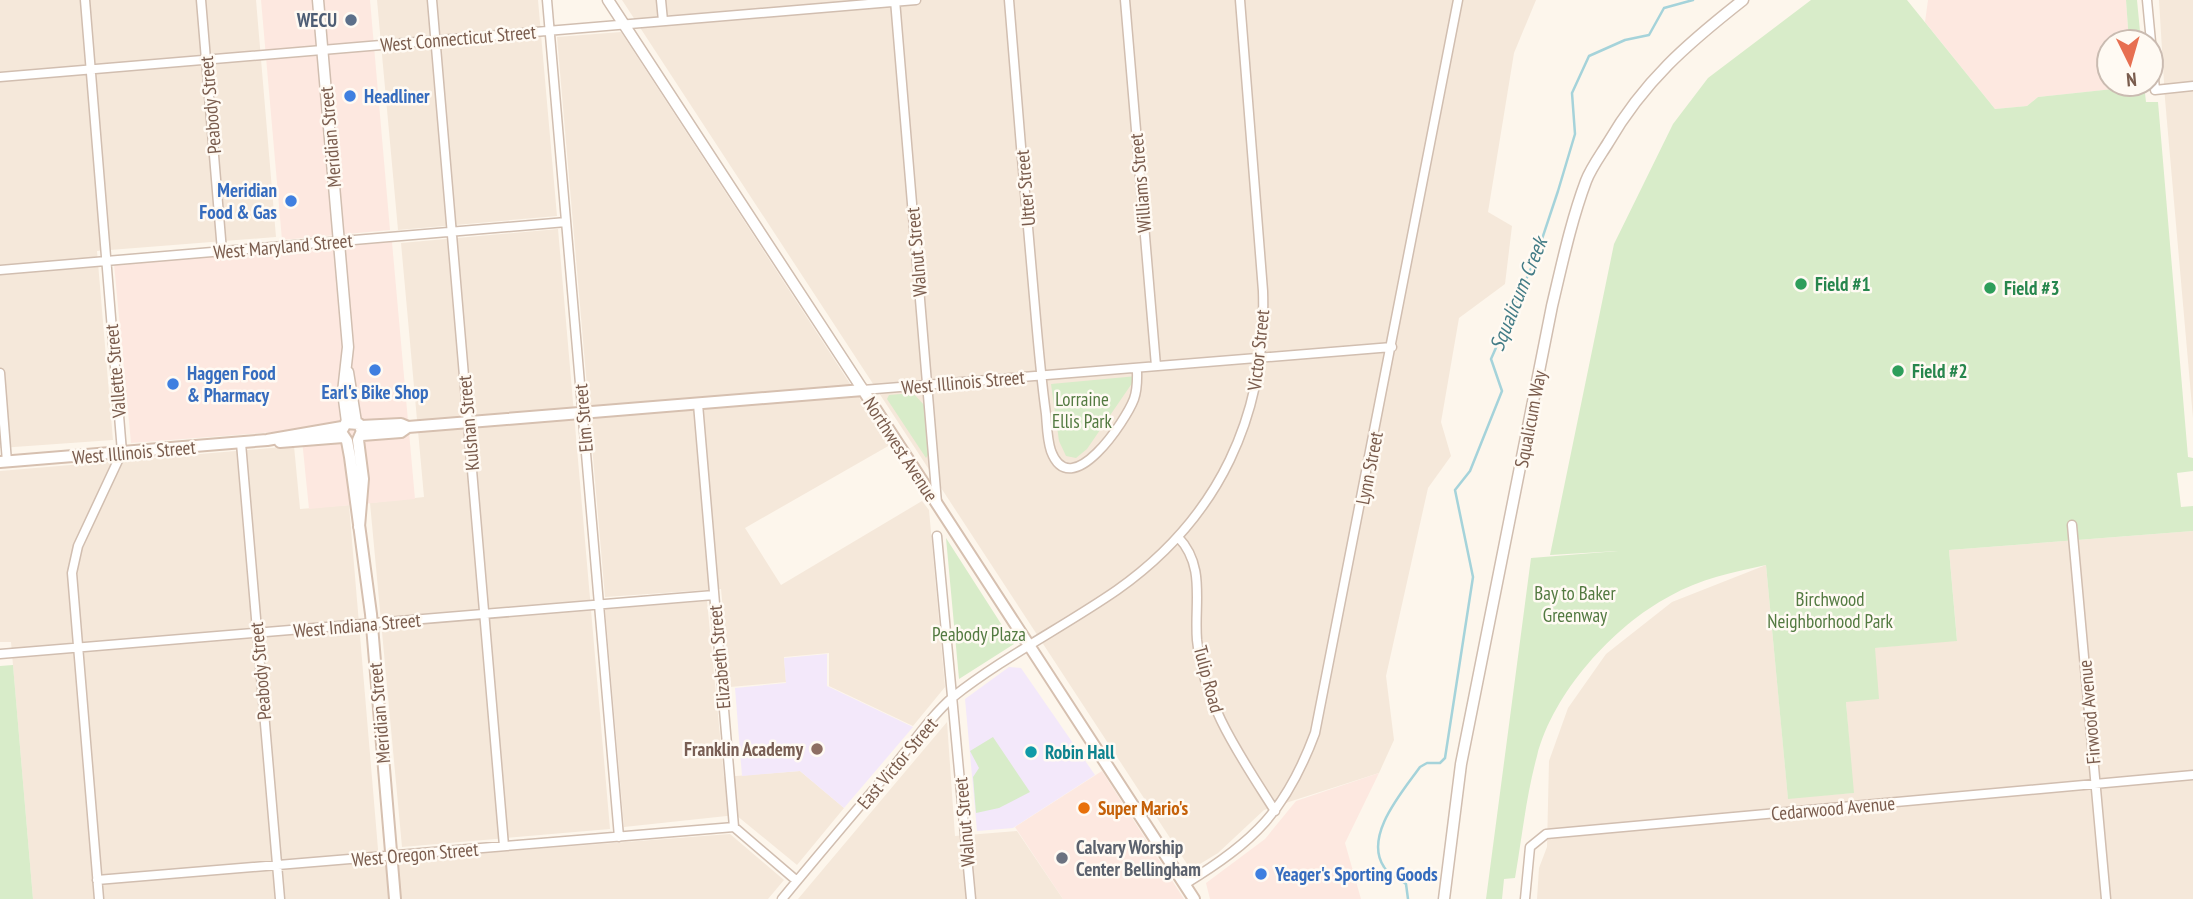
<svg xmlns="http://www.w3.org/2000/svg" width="2193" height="899" viewBox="0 0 2193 899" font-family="'PT Sans Narrow',sans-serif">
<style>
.residential{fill:#f5e8da}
.commercial{fill:#fde8e0}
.education{fill:#f3e8fa}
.green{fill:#d8ecc9}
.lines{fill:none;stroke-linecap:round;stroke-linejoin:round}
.stream{stroke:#a5d3da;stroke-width:2.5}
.minor-casing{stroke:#d1beb0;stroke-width:11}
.tertiary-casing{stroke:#d1beb0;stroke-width:13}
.secondary-casing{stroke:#d6c0b0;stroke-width:14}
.minor{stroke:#fff;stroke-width:8}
.tertiary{stroke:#fff;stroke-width:10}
.secondary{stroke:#fff;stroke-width:10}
.service-dot{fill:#5c6f8a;stroke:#fffaf3;stroke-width:2.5}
.shop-dot{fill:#3f7fe0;stroke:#fffaf3;stroke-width:2.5}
.leisure-dot{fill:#2e9e5b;stroke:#fffaf3;stroke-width:2.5}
.education-dot{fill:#8d6e63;stroke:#fffaf3;stroke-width:2.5}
.culture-dot{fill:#0f9aa8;stroke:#fffaf3;stroke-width:2.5}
.food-dot{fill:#e8710a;stroke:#fffaf3;stroke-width:2.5}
.worship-dot{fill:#6b7280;stroke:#fffaf3;stroke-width:2.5}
.labels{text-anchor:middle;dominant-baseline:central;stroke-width:5;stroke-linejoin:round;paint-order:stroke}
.service-label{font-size:19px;font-weight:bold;fill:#4e5e75;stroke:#fffaf3;text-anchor:end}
.street-label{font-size:19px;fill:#7a5c4d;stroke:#fffaf3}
.shop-label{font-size:19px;font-weight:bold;fill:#366cbe;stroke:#fffaf3;text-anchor:start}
.leisure-label{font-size:19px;font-weight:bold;fill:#27864d;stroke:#fffaf3;text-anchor:start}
.park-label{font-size:19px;fill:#537a41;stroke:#fffaf3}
.education-label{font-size:19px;font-weight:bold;fill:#785e54;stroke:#fffaf3;text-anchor:end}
.culture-label{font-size:19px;font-weight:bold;fill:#0d838f;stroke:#fffaf3;text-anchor:start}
.food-label{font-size:19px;font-weight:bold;fill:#c56008;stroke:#fffaf3;text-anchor:start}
.worship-label{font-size:19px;font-weight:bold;fill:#5b616d;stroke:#fffaf3;text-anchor:start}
.water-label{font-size:21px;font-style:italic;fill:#437c86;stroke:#fffaf3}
</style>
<rect width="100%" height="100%" fill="#fdf6ec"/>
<path class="residential" d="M 0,0 L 256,0 L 276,237 L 97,251 L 113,440 L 0,448 Z
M 377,0 L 538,0 L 557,216 L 398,230 Z
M 622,0 L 1536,0 L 1514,53 L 1488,212 L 1512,226 L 1505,284 L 1459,318 L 1441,422 L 1451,456 L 1428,488 L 1386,676 L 1394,740 L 1379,773 L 1264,810 L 1218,853 L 1195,867 L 1189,867 Z
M 2159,0 L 2193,0 L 2193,418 L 2165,99 Z
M 621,32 L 890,445 L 745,528 L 781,585 L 922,501 L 929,510 L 945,687 L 913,726 L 829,686 L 829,653 L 784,657 L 786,682 L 730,687 L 721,589 L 605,597 L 557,37 Z
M 558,229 L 610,829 L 402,847 L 370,503 L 424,497 L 401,243 Z
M 294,446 L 300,509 L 349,505 L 379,861 L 730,834 L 784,880 L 768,899 L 33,899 L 11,642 L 0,642 L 0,471 Z
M 2193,531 L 2193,899 L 1537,899 L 1539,868 L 1547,847 L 1549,761 L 1568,708 L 1606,654 L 1672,602 L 1766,565 L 1788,798 L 1853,793 L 1846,702 L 1874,648 L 1957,640 L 1949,550 Z
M 707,601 L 724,777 L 800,771 L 844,808 L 797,865 L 736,815 L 624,827 L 605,609 Z
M 947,722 L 955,836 L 1017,831 L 1063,899 L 798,899 Z"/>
<path class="commercial" d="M 261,0 L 370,0 L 390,230 L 282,240 Z
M 1928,0 L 2126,0 L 2129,42 L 2109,42 L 2109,84 L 2133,84 L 2133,87 L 2038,97 L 2027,106 L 1995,109 L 1925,22 Z
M 392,242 L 415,499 L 309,509 L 301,430 L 131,443 L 114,264 Z
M 1102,771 L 1184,899 L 1063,899 L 1015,827 Z
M 1379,773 L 1345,843 L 1361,899 L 1210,899 L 1206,883 L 1265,839 L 1296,801 Z"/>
<path class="education" d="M 827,654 L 827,686 L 913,727 L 844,808 L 800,771 L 742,776 L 735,688 L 786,683 L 784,658 Z
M 1009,667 L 1021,668 L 1095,775 L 1013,828 L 977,831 L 965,699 Z"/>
<path class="green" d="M 1811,0 L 1907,0 L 1995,109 L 2027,106 L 2038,97 L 2132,87 L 2133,84 L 2144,84 L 2146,102 L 2158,102 L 2188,457 L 2193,458 L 2193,471 L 2177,473 L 2181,507 L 2193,506 L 2193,531 L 1949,550 L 1957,641 L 1875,648 L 1879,699 L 1846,702 L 1854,793 L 1788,799 L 1766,565 C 1733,572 1700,579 1670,596 C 1613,626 1553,693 1537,756 C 1526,796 1522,838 1515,878 L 1504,879 L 1502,899 L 1486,899 L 1531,558 L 1618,551 L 1550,555 L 1614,244 L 1673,124 L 1708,78 Z
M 2126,0 L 2137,0 L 2141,42 L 2129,42 Z
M 1137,376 L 1087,449 L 1076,458 L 1066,456 L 1059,441 L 1051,384 Z
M 913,393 L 924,405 L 928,455 L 926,458 L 887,399 L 889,395 Z
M 946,538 L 1014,644 L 959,679 Z
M 13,665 L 33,899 L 0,899 L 0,666 Z
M 993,737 L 1030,792 L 999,808 L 976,813 L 973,777 L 979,768 L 970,751 Z"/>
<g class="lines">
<path class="stream" d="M 1408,899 L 1406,884 C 1399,879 1388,874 1384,867 C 1363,836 1403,791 1420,767 L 1427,763 L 1440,763 L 1445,758 L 1473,577 L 1455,490 L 1470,471 L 1502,391 L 1491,359 L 1536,257 L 1558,191 L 1575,134 L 1572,93 L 1589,56 L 1625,40 L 1649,35 L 1664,8 L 1693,0"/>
<g class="minor-casing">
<path id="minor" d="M 85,0 L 122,452 L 78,546 L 72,573 L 99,899
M 201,0 L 222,251
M 432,0 L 504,846
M 547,0 L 619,837
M 661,0 L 663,21
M 895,0 L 937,503
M 1009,0 C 1017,103 1026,205 1035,308 C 1038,343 1041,378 1046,414 C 1047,425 1047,439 1051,451 C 1071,504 1126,420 1134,399 C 1138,388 1137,379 1137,368
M 1125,0 L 1156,366
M 2147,0 L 2151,42
M 2151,45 L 2155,90 L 2193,86
M 0,77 L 916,0
M 0,270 L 566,222
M 0,373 L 7,462
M 863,390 L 1392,347
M 698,404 L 734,827 L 797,881
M 241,443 L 280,899
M 2072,525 L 2106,899
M 937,536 L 971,899
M 1178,537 C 1206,566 1194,603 1197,640 C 1204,706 1241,757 1275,811
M 0,654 L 714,595
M 97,880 L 734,827
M 1185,884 C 1254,842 1286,811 1315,733 L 1458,0
M 782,899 C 820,853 859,807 898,761 C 915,740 932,715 953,697 C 1002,658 1065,626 1117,590 C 1219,518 1267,415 1263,291 L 1240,0
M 1525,899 L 1530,847 L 1546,834 L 2193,775"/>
</g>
<g class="tertiary-casing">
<path id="tertiary" d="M 318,0 L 348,347 L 343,392 L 347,422
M 608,0 L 863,390
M 348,372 L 356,422
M 1444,899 L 1461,764 L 1552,306 C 1562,264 1571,221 1586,181 C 1591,168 1600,156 1608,143 C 1644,81 1687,44 1743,0"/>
</g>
<g class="secondary-casing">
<path id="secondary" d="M 361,426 L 401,424 L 408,427
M 362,435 L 401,432 L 408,427 L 863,390 L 1194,899
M 280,442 L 343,437
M 0,462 L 267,440 L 342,427
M 359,527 L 363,479 L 358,440 L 362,431 L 359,424 L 346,423 L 341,432 L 347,441 L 350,457 L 371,614 L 395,899"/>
</g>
<use href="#minor" class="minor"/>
<use href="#tertiary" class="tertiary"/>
<use href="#secondary" class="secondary"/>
</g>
<circle class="service-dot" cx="351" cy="20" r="7"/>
<g class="shop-dot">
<circle cx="350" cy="96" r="7"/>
<circle cx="291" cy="201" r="7"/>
<circle cx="375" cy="370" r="7"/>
<circle cx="173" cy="384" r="7"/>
<circle cx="1261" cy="874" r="7"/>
</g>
<g class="leisure-dot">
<circle cx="1801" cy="284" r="7"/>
<circle cx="1990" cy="288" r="7"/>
<circle cx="1898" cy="371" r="7"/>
</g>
<circle class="education-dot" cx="817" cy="749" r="7"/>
<circle class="culture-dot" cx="1031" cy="752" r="7"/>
<circle class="food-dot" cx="1084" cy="808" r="7"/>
<circle class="worship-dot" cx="1062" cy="858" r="7"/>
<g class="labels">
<g class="service-label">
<text x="337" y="20">WECU</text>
</g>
<g class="street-label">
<text transform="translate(458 38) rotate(-5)">West Connecticut Street</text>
<text transform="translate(210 105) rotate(-95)">Peabody Street</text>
<text transform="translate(330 137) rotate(-95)">Meridian Street</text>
<text transform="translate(1140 183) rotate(-95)">Williams Street</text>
<text transform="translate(1025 188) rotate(-95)">Utter Street</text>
<text transform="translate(283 246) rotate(-5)">West Maryland Street</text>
<text transform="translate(916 252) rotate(-95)">Walnut Street</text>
<text transform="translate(1258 350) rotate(-84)">Victor Street</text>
<text transform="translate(115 371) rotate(-95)">Vallette Street</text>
<text transform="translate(963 382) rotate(-5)">West Illinois Street</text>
<text transform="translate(583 418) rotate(-95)">Elm Street</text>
<text transform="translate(1530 419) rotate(-79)">Squalicum Way</text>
<text transform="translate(468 423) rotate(-95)">Kulshan Street</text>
<text transform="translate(901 449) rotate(57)">Northwest Avenue</text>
<text transform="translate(134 452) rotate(-5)">West Illinois Street</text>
<text transform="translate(1369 468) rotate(-79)">Lynn Street</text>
<text transform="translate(357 625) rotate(-5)">West Indiana Street</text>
<text transform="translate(719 657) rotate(-95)">Elizabeth Street</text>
<text transform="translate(260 671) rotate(-95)">Peabody Street</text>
<text transform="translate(1209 679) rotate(75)">Tulip Road</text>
<text transform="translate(2089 712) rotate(-95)">Firwood Avenue</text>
<text transform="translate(379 713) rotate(-95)">Meridian Street</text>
<text transform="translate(897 763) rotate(-50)">East Victor Street</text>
<text transform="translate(1833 808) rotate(-5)">Cedarwood Avenue</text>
<text transform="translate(964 822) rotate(-95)">Walnut Street</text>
<text transform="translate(415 854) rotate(-5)">West Oregon Street</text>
</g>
<g class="shop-label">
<text x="364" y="96">Headliner</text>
<text x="277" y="190" text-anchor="end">Meridian<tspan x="277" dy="22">Food &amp; Gas</tspan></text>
<text x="187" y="373">Haggen Food<tspan x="187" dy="22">&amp; Pharmacy</tspan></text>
<text x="375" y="392" text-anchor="middle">Earl's Bike Shop</text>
<text x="1275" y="874">Yeager's Sporting Goods</text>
</g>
<g class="leisure-label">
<text x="1815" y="284">Field #1</text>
<text x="2004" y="288">Field #3</text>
<text x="1912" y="371">Field #2</text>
</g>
<g class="park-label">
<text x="1082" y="399">Lorraine<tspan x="1082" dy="22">Ellis Park</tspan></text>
<text x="1575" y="593">Bay to Baker<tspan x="1575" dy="22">Greenway</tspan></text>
<text x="1830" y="599">Birchwood<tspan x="1830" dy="22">Neighborhood Park</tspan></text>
<text x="979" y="634">Peabody Plaza</text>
</g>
<g class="education-label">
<text x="803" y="749">Franklin Academy</text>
</g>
<g class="culture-label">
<text x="1045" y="752">Robin Hall</text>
</g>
<g class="food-label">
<text x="1098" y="808">Super Mario's</text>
</g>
<g class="worship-label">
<text x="1076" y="847">Calvary Worship<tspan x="1076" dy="22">Center Bellingham</tspan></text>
</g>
<g class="water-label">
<text transform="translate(1518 294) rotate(-68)">Squalicum Creek</text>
</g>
</g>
<g transform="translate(2130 63) rotate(175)"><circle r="33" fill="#fffaf3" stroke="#cabbb1" stroke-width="2"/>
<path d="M0-5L12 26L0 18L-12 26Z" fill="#e76f51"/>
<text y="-10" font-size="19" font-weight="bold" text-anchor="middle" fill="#7a5c4d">N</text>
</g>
</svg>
